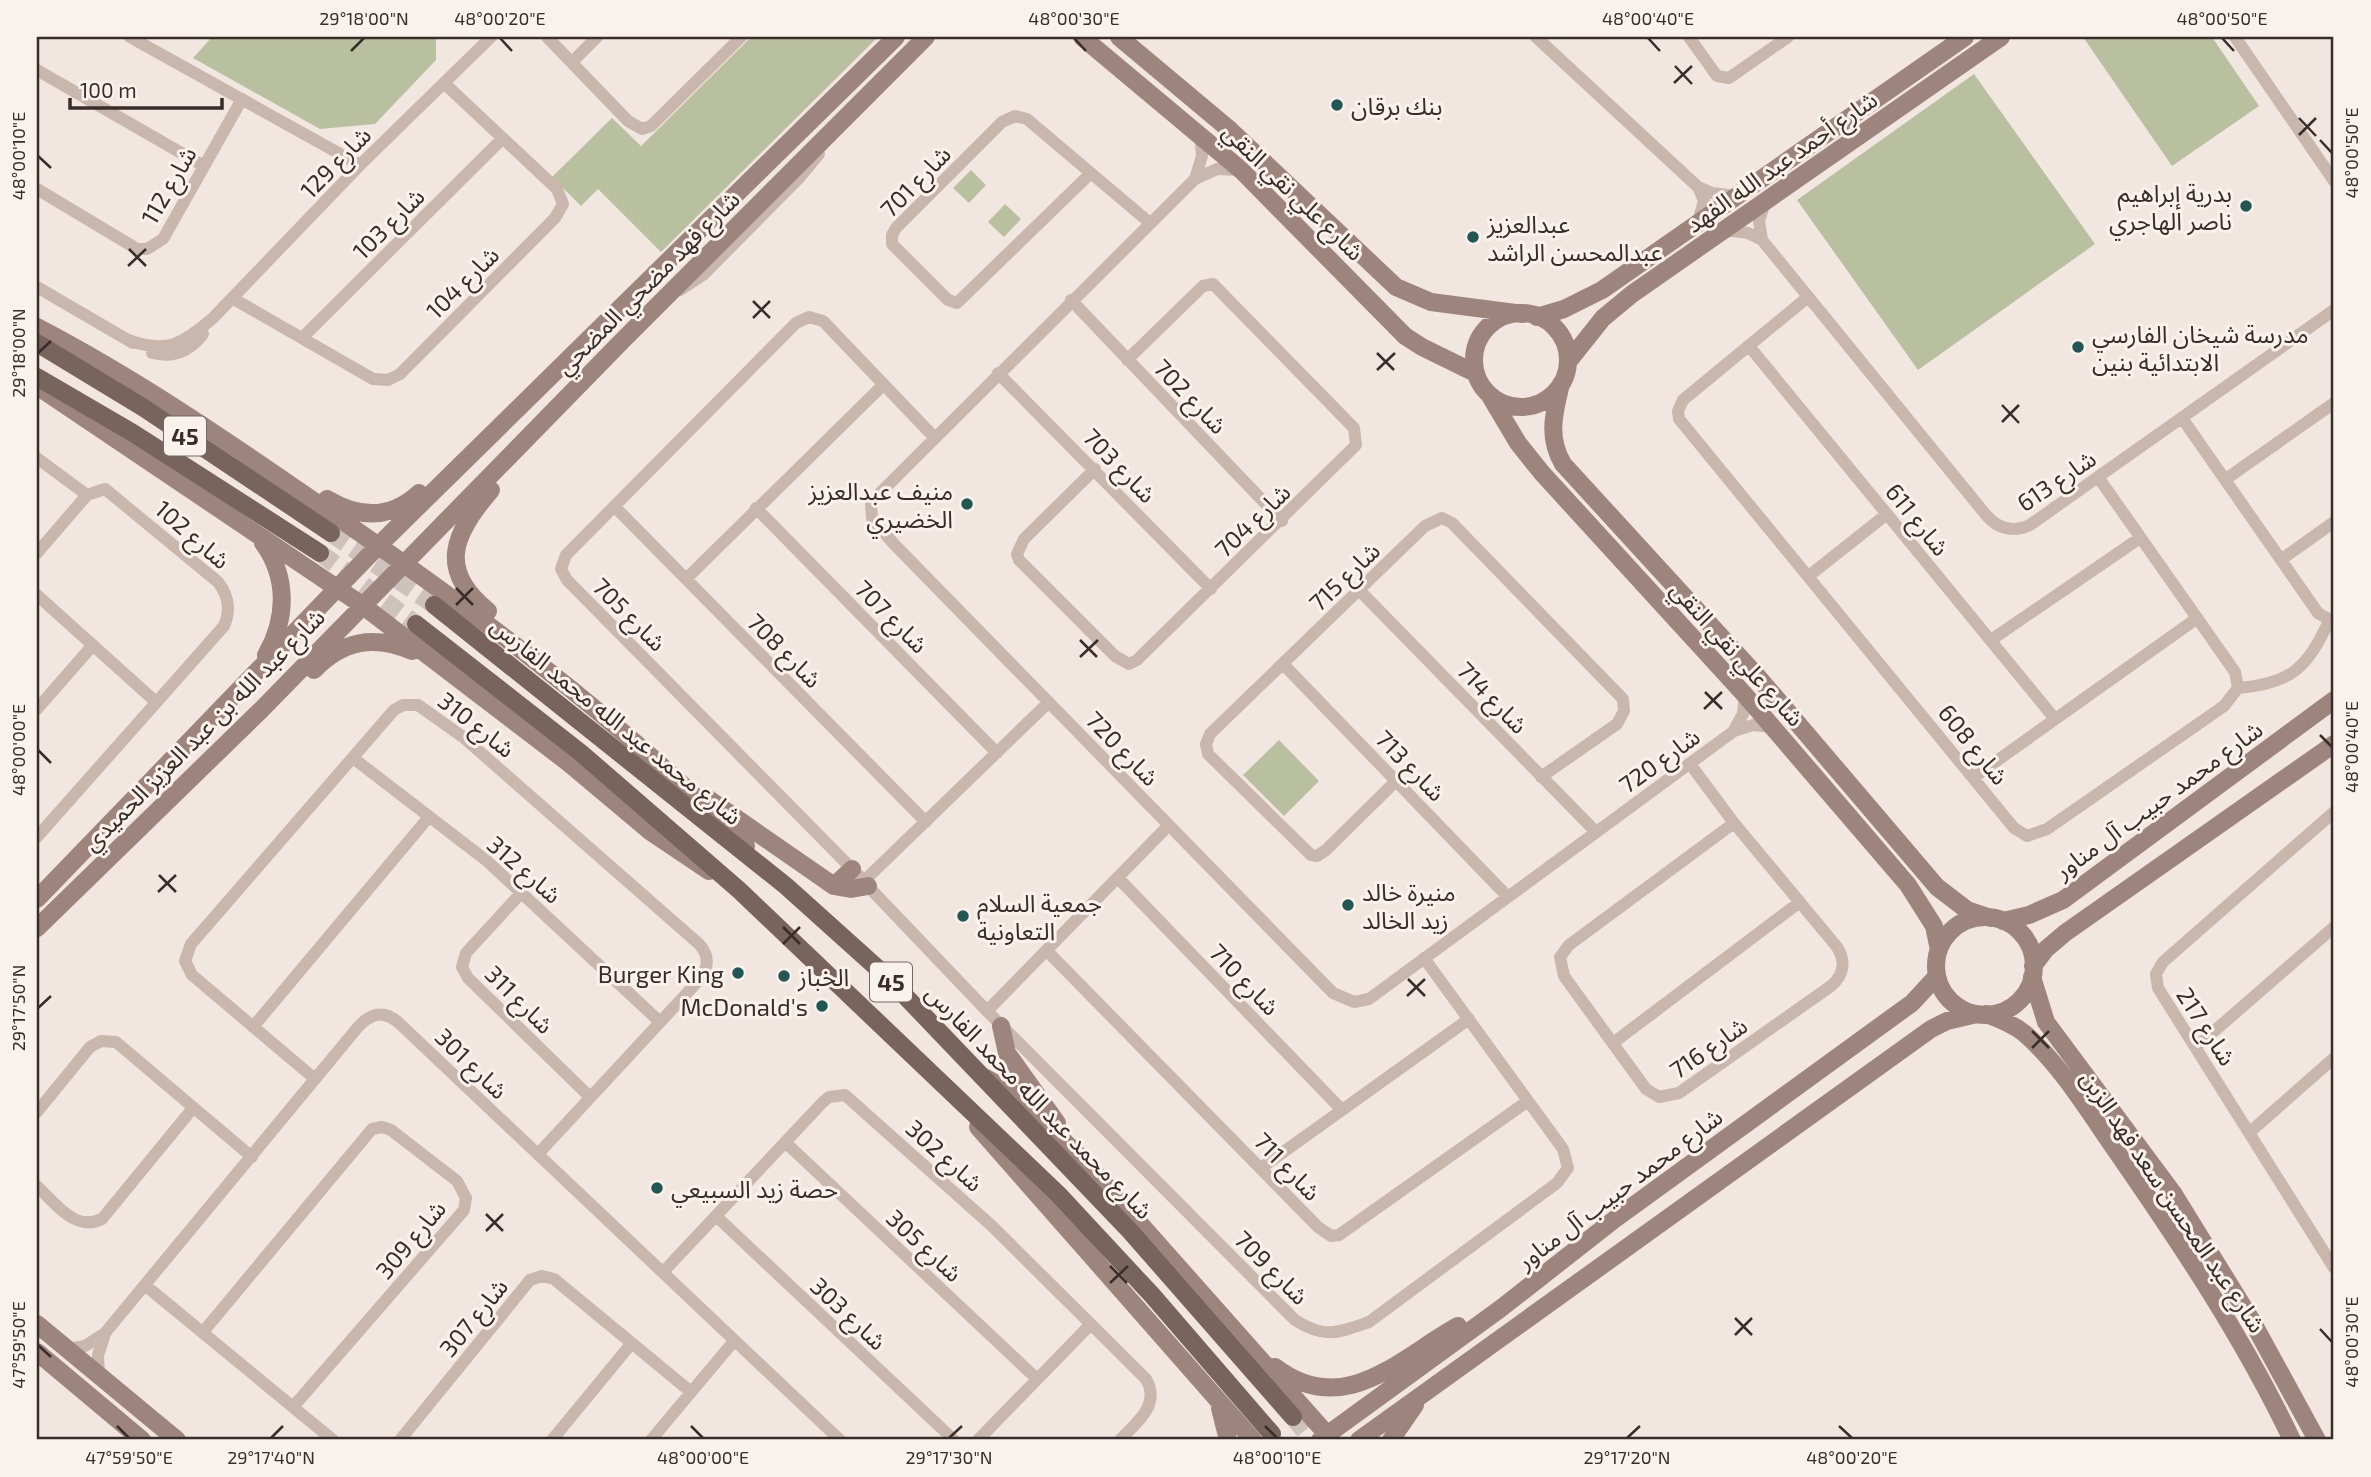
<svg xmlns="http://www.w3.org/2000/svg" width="2371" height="1477" viewBox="0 0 2371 1477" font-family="'Exo 2','Noto Sans Arabic',sans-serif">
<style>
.green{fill:#b9c0a0}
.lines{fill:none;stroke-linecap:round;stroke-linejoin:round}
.primary-tunnel{stroke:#cdc2bc;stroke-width:18;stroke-dasharray:18 9;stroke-linecap:butt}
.street{stroke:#c9b6ac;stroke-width:12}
.secondary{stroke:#9d857d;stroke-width:18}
.primary{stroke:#79635d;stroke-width:18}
.ticks{fill:none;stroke:#382d2a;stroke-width:2.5}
.poi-dot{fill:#225754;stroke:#f9f2ec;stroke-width:2.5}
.labels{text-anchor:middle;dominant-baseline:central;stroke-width:6;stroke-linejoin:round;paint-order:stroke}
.shield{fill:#f9f2ec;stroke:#726864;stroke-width:2}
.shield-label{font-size:23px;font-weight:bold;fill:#382d2a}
.poi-label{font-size:24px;fill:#382d2a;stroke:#f9f2ec;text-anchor:start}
.street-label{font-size:24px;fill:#382d2a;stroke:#f9f2ec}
.neatline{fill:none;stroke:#382d2a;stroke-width:2.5}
.ticks-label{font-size:18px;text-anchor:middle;fill:#382d2a}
</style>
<rect width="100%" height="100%" fill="#f2e7e0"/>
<path class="green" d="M 212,37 L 436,37 L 436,60 L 375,124 L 320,129 L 193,58 Z
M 751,37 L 878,37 L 661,252 L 598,189 L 581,206 L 552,177 L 612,118 L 641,146 Z
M 2083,37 L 2212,37 L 2259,106 L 2172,166 Z
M 1974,74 L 2095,244 L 1918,370 L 1797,200 Z
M 971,170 L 986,185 L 969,203 L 953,188 Z
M 1005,204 L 1021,219 L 1004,237 L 988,222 Z
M 1279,740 L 1319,781 L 1284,816 L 1243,775 Z"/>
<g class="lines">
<path class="primary-tunnel" d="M 331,533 L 434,605
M 320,553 L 416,624
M 1293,1417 L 1312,1440"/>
<path class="street" d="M 130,37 L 360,165
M 547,37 L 628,121 L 642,129 L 651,126 L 741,37
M 1536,37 L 1698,187 L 1712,193 L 1735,196
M 1689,37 L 1717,76 L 1729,78 L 1788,37
M 2235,37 L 2334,181
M 572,62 L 597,37
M 37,70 L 204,166
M 1240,170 L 1217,169 L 1195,179 L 877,496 L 871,504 L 872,519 L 894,544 L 1333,993 L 1354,1002 L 1369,999 L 1734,731 L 1753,725 L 1772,727
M 1091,173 L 957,303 L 948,300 L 892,244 L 892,235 L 896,228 L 1002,122 L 1015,116 L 1027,119 L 1150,223
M 1195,179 L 1202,156 L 1200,133
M 37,189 L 137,249 L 147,249 L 163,239 L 242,99
M 1698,222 L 1704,201 L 1698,187
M 1725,230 L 1748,233 L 1762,240 L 1986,515 C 1998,529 2013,533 2030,525 L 2334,310
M 1762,240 L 1759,221 L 1765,202
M 37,287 L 133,343
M 680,290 L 703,275 L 800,177 L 819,154
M 1808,297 L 1683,400 L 1678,411 L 1679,419 L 2014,828 L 2027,836 L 2047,829 L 2224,706 L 2238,688 L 2235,672 L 2098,477
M 232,298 L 373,379 L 388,380 L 400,374 L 555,218 L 563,204 L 557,189 L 444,83
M 1071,300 L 1282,521
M 302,338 L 503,138
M 128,340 C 168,354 181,344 212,319 L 360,165 L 491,37
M 1749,346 L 2055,719
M 152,353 C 173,358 190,351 203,334
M 998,373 L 1211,589
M 2182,418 L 2318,613 L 2334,622
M 934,437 L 823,321 L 809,317 L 796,323 L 566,555 L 561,569 L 567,580 L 864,881 L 1049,702
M 37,458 L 87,495
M 1095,469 L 1024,539 L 1017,554 L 1019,560 L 1115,656 L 1129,664 L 1137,660 L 1356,445 L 1354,428 L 1213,284 L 1203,286 L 1127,360
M 2226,479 L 2334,403
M 615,507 L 926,822
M 756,508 L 997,753
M 37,553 L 87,495 L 105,489 L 218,582 C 229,596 231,610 224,626 L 37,837
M 2282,559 L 2334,522
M 1810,575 L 1887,514
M 686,579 L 883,385
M 1360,591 L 1596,832
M 37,595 L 156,702
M 1991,640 L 2140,538
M 1283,664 L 1508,897
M 2238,688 C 2291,684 2307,668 2329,621
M 37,709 L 93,645
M 1734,730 L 1743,714 L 1745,695
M 353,758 L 487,861 L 660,1022
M 1690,764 L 1734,823
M 1974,777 L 2196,619
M 1397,780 L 1326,850 L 1317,856 L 1311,855 L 1208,754 L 1206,744 L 1210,734 L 1425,526 L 1442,518 L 1452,523 L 1623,699 L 1624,711 L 1617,724 L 1541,777
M 2334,812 L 2163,962 L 2156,974 L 2158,988 L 2334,1268
M 1734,823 L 1837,947 C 1846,961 1844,975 1831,986 L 1679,1093 L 1659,1097 L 1646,1089 L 1564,976 L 1560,957 L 1569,945 Z
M 1169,825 L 987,1011 L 1295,1320 C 1325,1339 1337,1333 1369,1322 L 1557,1183 L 1568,1168 L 1563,1149 L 1424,958
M 1118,878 L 1341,1109
M 864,882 L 987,1011
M 522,892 L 466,953 L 462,967 L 468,978 L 590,1097
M 1048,952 L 1318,1227 L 1331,1236 L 1339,1235 L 1528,1101
M 253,1027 L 428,818
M 1613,1043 L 1800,902
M 2196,1047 L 2334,927
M 315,1079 L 192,975 L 185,961 L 191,944 L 394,710 L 403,705 L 418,705 L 463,737 L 699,944 C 709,955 709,966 701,978 L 538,1154
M 37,1112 L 90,1047 L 101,1041 L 116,1042 L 252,1157
M 2250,1132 L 2334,1058
M 785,1142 L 1037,1379
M 1261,1168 L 1469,1019
M 37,1186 C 56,1204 75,1232 102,1219 L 193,1108
M 716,1216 L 954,1440
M 663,1272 L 823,1102 L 829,1097 L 845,1095 L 992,1226 L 1146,1379 C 1161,1405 1137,1422 1120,1440
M 146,1286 L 333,1440
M 203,1332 L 372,1129 L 382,1127 L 391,1130 L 457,1181 L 466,1198 L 464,1210 L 293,1407
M 67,1349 L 85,1346 L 105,1333 L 358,1027 C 371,1013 384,1010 399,1023 L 840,1440
M 99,1375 L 98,1355 L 105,1334
M 400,1440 L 530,1280 L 542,1276 L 554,1279 L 691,1392
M 552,1440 L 631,1344
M 651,1440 L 734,1341
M 978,1440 L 1091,1324"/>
<path class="secondary" d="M 1082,37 L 1241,170 L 1405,336 L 1422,347 L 1475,373
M 1119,37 L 1230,130 L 1396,287 L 1431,302 L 1523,314
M1474 360a47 47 0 1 1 94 0a47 47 0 1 1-94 0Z
M 1537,317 L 1564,309 L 1602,290 L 1965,37
M 37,327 C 135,378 227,441 318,504 C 469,607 617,716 746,846
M 1568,362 L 1603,318 L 1632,294 L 2001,37
M 1561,384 C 1554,413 1547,437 1563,464 L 1758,677 L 1937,887 L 1967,910 L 1991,918
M 37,386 L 362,605 L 570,764 L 651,832 L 709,871
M 1490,396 L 1518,443 L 1542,473 L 1745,695 L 1908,885 L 1934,926 L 1939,950
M 327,499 C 360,519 391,519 419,493
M 263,543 C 288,577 287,619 266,655
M 488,611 C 437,570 453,534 491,490
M 314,670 C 343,640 374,635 412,651
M 707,798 L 834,886 L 851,889 L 868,886
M 834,886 L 852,869
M 37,899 L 379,545 L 896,37
M1936 966a49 49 0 1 1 98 0a49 49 0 1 1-98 0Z
M 2003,921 L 2029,915 L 2063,900 L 2334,700
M 37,928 L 262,709 L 623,340 L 926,37
M 2033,966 L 2045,950 L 2065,933 L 2334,744
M 2032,977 L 2046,1022 L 2173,1193 L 2252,1321 L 2317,1440
M 1986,1014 C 2000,1019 2013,1024 2024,1033 C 2062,1066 2090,1114 2119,1155 C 2182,1246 2244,1339 2292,1440
M 1001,1026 L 1007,1053 L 1057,1123
M 986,1078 L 1018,1096 L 1086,1163 L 1332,1440
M 978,1127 L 1253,1440
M 37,1324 L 177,1440
M 37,1352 L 142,1440
M 1275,1367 C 1344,1420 1400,1358 1458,1326
M 1220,1408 L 1228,1440
M 1320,1440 L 1500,1309 L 1615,1219 L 1912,1003 L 1937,976
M 1359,1440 L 1931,1029 L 1947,1021 L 1977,1014
M 1391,1440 L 1415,1405"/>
<path class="primary" d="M 37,343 L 144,408 L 331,533
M 37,377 L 133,433 L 320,553
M 434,605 L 786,886 L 885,975 L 1130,1231 L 1293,1417
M 416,624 L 581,753 L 739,890 L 1058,1194 L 1152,1295 L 1272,1434"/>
</g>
<path class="ticks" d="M 500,38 L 512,51M 1074,38 L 1086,51M 1648,38 L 1660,51M 2222,38 L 2234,51M 351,51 L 364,38M 1675,66 L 1692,84M 1674,83 L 1692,66M 2299,118 L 2316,136M 2299,135 L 2316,118M 2320,140 L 2332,153M 38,156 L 51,168M 129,249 L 146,266M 128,266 L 146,249M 753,301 L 770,318M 753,318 L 770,301M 38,353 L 51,341M 1377,353 L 1394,370M 1377,370 L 1395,353M 2002,405 L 2019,423M 2002,422 L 2019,405M 456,588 L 473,605M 456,605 L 473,588M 1080,640 L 1097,657M 1080,657 L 1098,640M 1705,692 L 1722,709M 1704,709 L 1722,692M 2320,735 L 2332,747M 38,750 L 51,763M 159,875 L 176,892M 158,892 L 176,875M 783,927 L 800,944M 783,944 L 800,927M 1408,979 L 1425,996M 1407,996 L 1425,979M 38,1008 L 51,996M 2032,1031 L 2049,1048M 2032,1048 L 2049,1031M 486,1214 L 503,1231M 486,1231 L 503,1214M 1110,1266 L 1127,1283M 1110,1283 L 1128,1266M 1735,1318 L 1752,1335M 2320,1329 L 2332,1342M 1735,1335 L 1752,1318M 38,1345 L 51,1357M 117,1426 L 129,1438M 691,1426 L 703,1438M 1265,1426 L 1277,1438M 1839,1426 L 1852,1438M 271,1438 L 283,1426M 949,1438 L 962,1426M 1627,1438 L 1640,1426"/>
<g class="poi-dot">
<circle cx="1337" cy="105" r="7"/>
<circle cx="2246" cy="206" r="7"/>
<circle cx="1473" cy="237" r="7"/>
<circle cx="2078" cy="347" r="7"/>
<circle cx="967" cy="504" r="7"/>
<circle cx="1348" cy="905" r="7"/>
<circle cx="963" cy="916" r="7"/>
<circle cx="738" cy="973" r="7"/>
<circle cx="784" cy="976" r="7"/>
<circle cx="822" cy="1006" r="7"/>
<circle cx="657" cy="1188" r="7"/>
</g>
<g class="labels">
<g class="shield">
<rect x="164" y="416.5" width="42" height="39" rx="5"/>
<rect x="870" y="962.5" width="42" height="39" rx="5"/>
</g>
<g class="shield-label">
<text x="185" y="436">45</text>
<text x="891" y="982">45</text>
</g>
<g class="poi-label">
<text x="1351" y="105">بنك برقان</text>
<text x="2232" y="192" text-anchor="end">بدرية إبراهيم<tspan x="2232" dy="28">ناصر الهاجري</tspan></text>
<text x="1487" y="223">عبدالعزيز<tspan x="1487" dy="28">عبدالمحسن الراشد</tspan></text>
<text x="2092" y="333">مدرسة شيخان الفارسي<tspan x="2092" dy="28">الابتدائية بنين</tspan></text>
<text x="953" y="490" text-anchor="end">منيف عبدالعزيز<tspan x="953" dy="28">الخضيري</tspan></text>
<text x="1362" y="891">منيرة خالد<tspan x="1362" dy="28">زيد الخالد</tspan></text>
<text x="977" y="902">جمعية السلام<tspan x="977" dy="28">التعاونية</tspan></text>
<text x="724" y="973" text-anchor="end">Burger King</text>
<text x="798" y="976">الخباز</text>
<text x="808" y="1006" text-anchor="end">McDonald's</text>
<text x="671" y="1188">حصة زيد السبيعي</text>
</g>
<g class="street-label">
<text transform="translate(1781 161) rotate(-35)">شارع أحمد عبد الله الفهد</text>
<text transform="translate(335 162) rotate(-46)">شارع 129</text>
<text transform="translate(915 181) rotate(-46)">شارع 701</text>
<text transform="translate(168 185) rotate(-60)">شارع 112</text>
<text transform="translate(1294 191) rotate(44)">شارع علي نقي النقي</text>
<text transform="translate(388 223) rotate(-45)">شارع 103</text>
<text transform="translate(462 282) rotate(-45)">شارع 104</text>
<text transform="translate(647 282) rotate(-45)">شارع فهد مضحي المضحي</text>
<text transform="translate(1191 396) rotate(46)">شارع 702</text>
<text transform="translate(1120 465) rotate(46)">شارع 703</text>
<text transform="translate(2056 480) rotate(-34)">شارع 613</text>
<text transform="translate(1918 519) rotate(51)">شارع 611</text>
<text transform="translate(1252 520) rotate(-44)">شارع 704</text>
<text transform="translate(193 534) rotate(41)">شارع 102</text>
<text transform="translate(1344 576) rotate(-44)">شارع 715</text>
<text transform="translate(630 614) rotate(45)">شارع 705</text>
<text transform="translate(892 616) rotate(45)">شارع 707</text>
<text transform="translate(785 650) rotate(45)">شارع 708</text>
<text transform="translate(1738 653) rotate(48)">شارع علي نقي النقي</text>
<text transform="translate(1493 697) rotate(46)">شارع 714</text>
<text transform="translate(617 720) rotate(39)">شارع محمد عبد الله محمد الفارس</text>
<text transform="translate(477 724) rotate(38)">شارع 310</text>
<text transform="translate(203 729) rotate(-45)">شارع عبد الله بن عبد العزيز الحميدي</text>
<text transform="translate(1974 744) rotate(51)">شارع 608</text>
<text transform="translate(1123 748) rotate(46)">شارع 720</text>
<text transform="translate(1659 760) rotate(-36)">شارع 720</text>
<text transform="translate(1411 765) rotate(46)">شارع 713</text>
<text transform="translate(2158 799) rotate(-36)">شارع محمد حبيب آل مناور</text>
<text transform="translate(525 869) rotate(41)">شارع 312</text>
<text transform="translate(1245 979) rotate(46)">شارع 710</text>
<text transform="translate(520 999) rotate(45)">شارع 311</text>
<text transform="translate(2207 1026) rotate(57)">شارع 217</text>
<text transform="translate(1708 1047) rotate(-35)">شارع 716</text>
<text transform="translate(472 1063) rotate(44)">شارع 301</text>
<text transform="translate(1040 1101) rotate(46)">شارع محمد عبد الله محمد الفارس</text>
<text transform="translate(945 1155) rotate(42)">شارع 302</text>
<text transform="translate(1288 1166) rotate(46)">شارع 711</text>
<text transform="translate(1619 1188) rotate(-37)">شارع محمد حبيب آل مناور</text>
<text transform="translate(2174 1201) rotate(56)">شارع عبد المحسن سعد فهد الزبن</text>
<text transform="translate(410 1239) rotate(-50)">شارع 309</text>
<text transform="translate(925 1245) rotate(43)">شارع 305</text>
<text transform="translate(1272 1267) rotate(45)">شارع 709</text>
<text transform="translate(849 1313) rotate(43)">شارع 303</text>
<text transform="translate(473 1317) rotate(-51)">شارع 307</text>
</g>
</g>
<rect width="2371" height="1477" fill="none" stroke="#f9f2ec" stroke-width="77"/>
<path d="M70 98v10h152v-10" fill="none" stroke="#382d2a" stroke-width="3.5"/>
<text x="80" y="98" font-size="21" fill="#382d2a" stroke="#f9f2ec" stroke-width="5" paint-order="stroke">100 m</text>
<rect x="38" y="38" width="2294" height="1400" class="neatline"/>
<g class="ticks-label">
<text x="364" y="25">29°18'00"N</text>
<text x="500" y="25">48°00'20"E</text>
<text x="1074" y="25">48°00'30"E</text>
<text x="1648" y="25">48°00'40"E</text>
<text x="2222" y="25">48°00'50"E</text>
<text transform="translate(2352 153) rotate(-90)" y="6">48°00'50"E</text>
<text transform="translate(19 156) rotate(-90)" y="6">48°00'10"E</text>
<text transform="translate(19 353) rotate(-90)" y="6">29°18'00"N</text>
<text transform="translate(2352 747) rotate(-90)" y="6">48°00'40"E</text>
<text transform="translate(19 750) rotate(-90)" y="6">48°00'00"E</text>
<text transform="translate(19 1008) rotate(-90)" y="6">29°17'50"N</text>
<text transform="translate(2352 1342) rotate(-90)" y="6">48°00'30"E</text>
<text transform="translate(19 1345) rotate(-90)" y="6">47°59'50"E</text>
<text x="129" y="1464">47°59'50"E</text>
<text x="271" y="1464">29°17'40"N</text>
<text x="703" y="1464">48°00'00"E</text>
<text x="949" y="1464">29°17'30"N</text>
<text x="1277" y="1464">48°00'10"E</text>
<text x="1627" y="1464">29°17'20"N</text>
<text x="1852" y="1464">48°00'20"E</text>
</g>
</svg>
